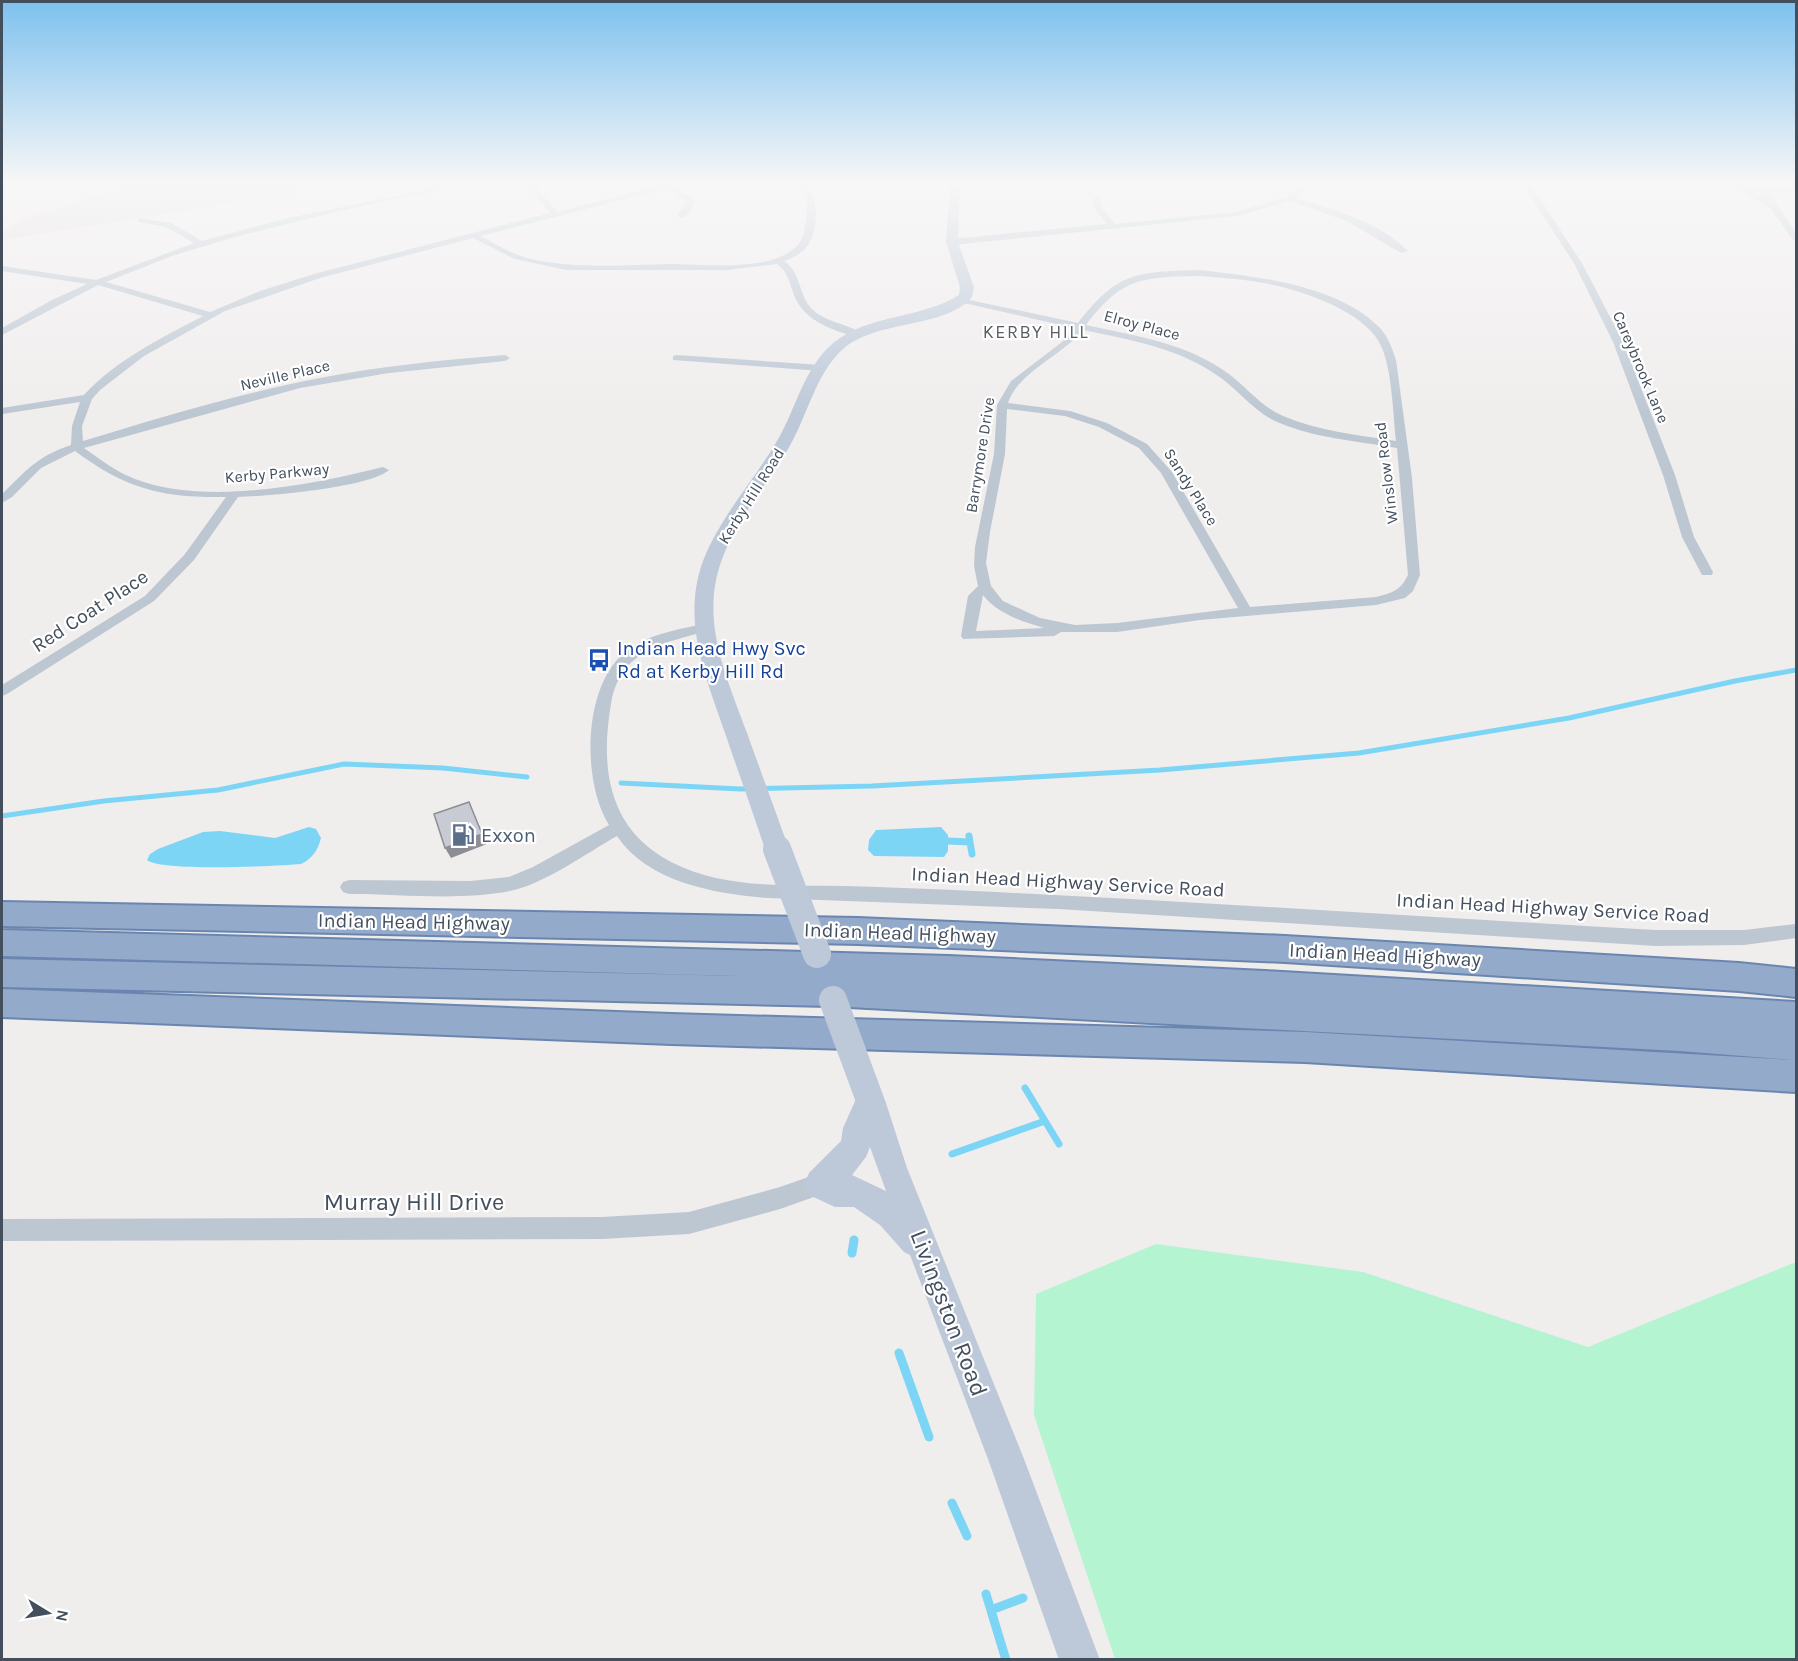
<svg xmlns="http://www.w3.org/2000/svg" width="1798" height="1661" viewBox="0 0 1798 1661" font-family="Karla,sans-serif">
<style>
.education{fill:#e1dedf}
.green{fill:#b5f4d1}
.water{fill:#7dd5f6}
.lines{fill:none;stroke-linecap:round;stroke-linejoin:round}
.stream-far2{stroke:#7dd5f6;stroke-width:5}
.stream-far1{stroke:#7dd5f6;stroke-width:7}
.stream{stroke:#7dd5f6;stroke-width:9}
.trunk-casing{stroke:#6a86af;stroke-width:4}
.minor{fill:#bcc7d2;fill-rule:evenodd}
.secondary{fill:#bdc9d9;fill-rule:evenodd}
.trunk{fill:#94aaca;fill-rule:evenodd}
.secondary-bridge{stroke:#bdc9d9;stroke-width:28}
.shaded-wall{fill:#8c8e94}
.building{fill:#c8cbd4;stroke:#8c8e94;stroke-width:1.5}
.labels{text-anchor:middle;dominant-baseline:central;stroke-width:4.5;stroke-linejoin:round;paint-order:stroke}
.far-street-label{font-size:16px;fill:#434f5d;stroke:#fff}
.far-neighbourhood-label{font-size:18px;letter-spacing:1.5px;fill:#595d63;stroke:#fff}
.street-label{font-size:20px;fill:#434f5d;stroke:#fff}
.transit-label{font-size:20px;fill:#164399;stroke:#fff;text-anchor:start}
.service-label{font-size:20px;fill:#4e5e75;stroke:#fff;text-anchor:start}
.near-street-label{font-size:24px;fill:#434f5d;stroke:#fff}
</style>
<rect width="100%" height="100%" fill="#f0eded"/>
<path class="education" d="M 121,183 L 355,183 L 2,240 L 2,231 L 30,217 L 99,195 Z"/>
<path class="green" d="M 1156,1244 L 1363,1272 L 1588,1347 L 1796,1262 L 1796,1659 L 1115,1659 L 1034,1415 L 1036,1294 Z"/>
<path class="water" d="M 309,827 L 316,829 L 321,838 C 318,850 312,859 301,864 C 277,866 162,872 147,860 L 150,854 L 158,849 L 203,832 L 220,831 L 275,838 Z
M 941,827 L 948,835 L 948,851 L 944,857 L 874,856 L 868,850 L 869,840 L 876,830 Z"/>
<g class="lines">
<path class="stream-far2" d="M 621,783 L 740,789 L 872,786 L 1160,770 L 1359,753 L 1569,718 L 1735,681 L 1796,670
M 2,816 L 104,801 L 218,790 L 344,764 L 443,768 L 527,777"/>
<path class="stream-far1" d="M 969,836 L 972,854
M 948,841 L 970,842
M 1025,1088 L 1059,1144
M 952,1154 L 1045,1121"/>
<path class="stream" d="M 852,1253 L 854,1240
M 899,1353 L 929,1437
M 952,1503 L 967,1536
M 986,1594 L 1006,1660
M 991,1610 L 1023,1598"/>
<g class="trunk-casing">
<path id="trunk" d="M 2,902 L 858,918 L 1285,936 L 1739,963 L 1796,969 L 1796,997 L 1739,991 L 1285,962 L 858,944 L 2,926 Z
M 2,930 L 949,956 L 1265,971 L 1796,1002 L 1796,1092 L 1305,1062 L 671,1044 L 2,1017 L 2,989 L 671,1014 L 1305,1032 L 1793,1060 L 1680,1051 L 830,1006 L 2,987 L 2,959 L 738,976 L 2,956 Z"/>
</g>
<path class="minor" d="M 459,183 L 473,183 L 348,209 L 231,238 L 172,256 L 106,282 L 210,312 L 260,291 L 314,274 L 550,213 L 525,183 L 533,183 L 557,212 L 670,183 L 682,183 L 676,186 L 695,201 L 690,212 L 684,217 L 678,217 L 677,215 L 687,202 L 669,188 L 481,236 C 497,245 513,255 531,259 C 576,269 623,265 668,264 C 703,264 755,271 786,254 C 801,246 804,237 806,221 C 808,205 808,196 797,183 L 805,183 C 820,198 819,234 805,249 C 799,255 792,258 784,261 C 802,273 798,295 812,309 C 826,323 848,323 862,334 C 855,339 848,334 840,332 C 821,325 802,316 794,295 C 789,282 789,273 777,264 L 727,270 L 567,270 L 515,259 L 473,238 L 320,278 L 225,311 L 144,356 L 100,390 L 92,399 L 82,426 L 83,441 C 159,418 241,393 320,378 C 381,366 443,360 505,355 L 510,358 L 505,361 L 389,373 L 300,388 L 84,448 C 100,459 116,472 135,479 C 206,506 311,485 383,467 L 389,470 C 368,488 268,496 238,497 L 194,560 L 154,601 L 7,694 L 2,696 L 2,685 L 145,596 L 185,554 L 226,497 C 162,498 126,489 75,451 L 41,468 L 12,497 L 2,503 L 2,494 C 27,470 36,457 71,445 L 72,426 L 80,402 L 2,414 L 2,408 L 84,395 C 116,360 161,338 203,316 L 98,285 L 2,335 L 2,328 L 52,300 L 87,284 L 2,271 L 2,266 L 96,280 L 194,243 L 166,227 L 138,222 L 138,218 L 171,223 L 202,241 L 288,218 Z
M 1304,183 L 1312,183 L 1295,198 C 1333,209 1379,222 1408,251 L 1401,253 L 1347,221 L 1289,201 L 1237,216 L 952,245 L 948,242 L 952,239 L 1107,224 L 1094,208 L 1093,199 L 1097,197 L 1101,199 L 1102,208 L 1115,224 L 1236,212 L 1286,197 Z
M 1522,183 L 1530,183 L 1583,265 L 1623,342 L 1675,475 L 1694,537 L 1713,572 L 1712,575 L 1702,575 L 1682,537 L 1663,475 L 1613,342 L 1575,265 Z
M 1739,186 L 1745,186 L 1764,198 L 1759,190 L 1766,188 L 1796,233 L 1796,240 L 1793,240 L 1771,209 L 1739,190 Z
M 1200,270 C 1257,277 1336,284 1379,327 C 1388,336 1392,348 1396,360 L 1412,478 L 1420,575 L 1413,591 L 1405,598 L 1376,605 L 1200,620 L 1117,632 L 1061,632 L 1054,636 L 963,639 L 961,636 L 968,596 L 978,586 L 974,566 L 975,547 L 994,454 L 997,405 L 1011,381 L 1062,342 L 1074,328 L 955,301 L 960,298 L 1078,323 C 1118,271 1137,272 1200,270 ZM 1200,276 C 1221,278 1243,279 1264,283 C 1298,289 1362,310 1379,342 C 1392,364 1393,414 1396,441 C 1358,435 1319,431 1283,416 C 1262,407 1247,388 1229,374 C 1187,343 1136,336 1086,325 C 1122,277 1143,277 1200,276 ZM 1083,330 C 1131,340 1180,348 1221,378 C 1239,391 1254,411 1275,421 C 1313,438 1356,441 1397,448 L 1408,575 C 1400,591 1392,593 1376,597 L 1250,607 L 1172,472 L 1147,444 L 1107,423 L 1070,411 L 1008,403 C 1018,372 1062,356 1083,330 ZM 1007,409 L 1065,416 L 1099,427 L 1139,448 L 1161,473 L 1238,608 L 1117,623 L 1075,625 L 1040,618 L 1003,601 L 991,586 L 986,563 L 990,532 L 1005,454 ZM 983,595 C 998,614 1021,621 1044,628 L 976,631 Z
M 677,355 L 821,365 L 826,368 L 821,371 L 673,360 L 673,356 Z
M 703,624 L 710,628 L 708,631 C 663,643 620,650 611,704 C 600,768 608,829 671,862 C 723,889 787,885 844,886 C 888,887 932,889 975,891 C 1202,902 1429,917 1656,930 L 1744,930 L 1796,924 L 1796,938 L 1744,945 L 1656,946 L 1058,909 L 768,898 C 717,894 648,883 617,836 C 587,853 542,885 510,891 C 460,901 400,894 349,894 L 343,892 L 340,887 L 343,882 L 349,880 L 471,881 L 509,877 L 533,867 L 609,825 C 582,782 583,690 622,655 C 643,635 676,630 703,624 Z
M 820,1173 L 828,1176 L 831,1184 L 828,1192 L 780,1209 L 689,1234 L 602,1239 L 2,1241 L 2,1219 L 602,1217 L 689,1212 L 780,1187 Z"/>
<path class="secondary" d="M 950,183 L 960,183 L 958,242 L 974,287 L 972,297 C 945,329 878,319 843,349 C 815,374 807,418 788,449 C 766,486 736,520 721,562 C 700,622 727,678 747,733 C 761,772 775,810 789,849 L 786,856 L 777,858 L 768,856 L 765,849 C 752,810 738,771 725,733 C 706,677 681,621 703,561 C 720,517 753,482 777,441 C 797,408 805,361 840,338 C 876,314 922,318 959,295 L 960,287 L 946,242 Z
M 1718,183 L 1796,187 L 1796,193 L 1750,192 L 1719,185 Z
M 870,1086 L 880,1090 L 885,1100 L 907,1168 L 1024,1459 L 1100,1660 L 1059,1660 L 988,1459 L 910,1255 L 904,1252 L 880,1225 L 854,1207 L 835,1207 L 809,1195 L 804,1184 L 809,1173 L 841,1141 L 843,1128 L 860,1090 ZM 870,1147 L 886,1191 L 852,1175 L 866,1157 Z"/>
<use href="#trunk" class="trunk"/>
<path class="secondary-bridge" d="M 777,849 L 817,954
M 833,1000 L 870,1100"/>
</g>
<path class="shaded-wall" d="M 469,802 L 487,844 L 451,858 L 445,848 Z"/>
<path class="building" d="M 469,802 L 482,834 L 445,848 L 434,814 Z"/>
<linearGradient id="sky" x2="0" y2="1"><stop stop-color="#7dc1ee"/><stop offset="0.44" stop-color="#f8f7f7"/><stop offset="1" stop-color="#f8f7f7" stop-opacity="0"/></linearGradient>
<rect width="1798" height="415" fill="url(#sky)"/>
<defs>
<g id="bus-bare" transform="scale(1.8)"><path d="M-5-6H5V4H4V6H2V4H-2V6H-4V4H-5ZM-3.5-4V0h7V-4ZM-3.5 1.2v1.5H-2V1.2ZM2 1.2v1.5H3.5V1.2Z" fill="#1a4fb4" stroke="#fff" stroke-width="2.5" paint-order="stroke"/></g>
<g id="fuel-bare" transform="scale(1.8)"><path d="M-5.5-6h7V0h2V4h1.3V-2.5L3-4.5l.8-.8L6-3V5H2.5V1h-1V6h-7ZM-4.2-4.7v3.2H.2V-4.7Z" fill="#5c6f8a" stroke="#fff" stroke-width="2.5" paint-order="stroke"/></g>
</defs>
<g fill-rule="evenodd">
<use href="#bus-bare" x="599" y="660"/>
<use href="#fuel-bare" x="463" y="835"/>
</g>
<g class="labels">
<g class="far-street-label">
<text transform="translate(1142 325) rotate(15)">Elroy Place</text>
<text transform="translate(1641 367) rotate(67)">Careybrook Lane</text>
<text transform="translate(285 375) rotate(-13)">Neville Place</text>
<text transform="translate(980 455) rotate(-81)">Barrymore Drive</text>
<text transform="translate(277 473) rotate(-5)">Kerby Parkway</text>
<text transform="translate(1386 473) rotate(-97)">Winslow Road</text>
<text transform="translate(1191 487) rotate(58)">Sandy Place</text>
<text transform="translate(751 496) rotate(-58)">Kerby Hill Road</text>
</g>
<g class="far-neighbourhood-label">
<text x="1036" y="332">KERBY HILL</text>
</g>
<g class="street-label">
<text transform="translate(90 611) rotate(-33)">Red Coat Place</text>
<text transform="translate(1068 882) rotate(3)">Indian Head Highway Service Road</text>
<text transform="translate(1553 908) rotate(3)">Indian Head Highway Service Road</text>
<text transform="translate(414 922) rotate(1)">Indian Head Highway</text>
<text transform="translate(900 933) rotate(2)">Indian Head Highway</text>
<text transform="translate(1385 955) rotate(3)">Indian Head Highway</text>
</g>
<g class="transit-label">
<text x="617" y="648">Indian Head Hwy Svc<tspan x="617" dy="23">Rd at Kerby Hill Rd</tspan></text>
</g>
<g class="service-label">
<text x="481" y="835">Exxon</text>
</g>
<g class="near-street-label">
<text x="414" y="1202">Murray Hill Drive</text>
<text transform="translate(949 1313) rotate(69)">Livingston Road</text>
</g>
</g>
<rect width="1798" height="1661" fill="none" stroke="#434f5d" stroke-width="6"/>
<g transform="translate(48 1613) rotate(101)" stroke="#ffffff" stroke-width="4.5" paint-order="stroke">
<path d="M0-4.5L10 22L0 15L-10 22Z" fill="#434f5d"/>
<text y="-9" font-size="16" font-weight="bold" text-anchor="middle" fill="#434f5d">N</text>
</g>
</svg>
